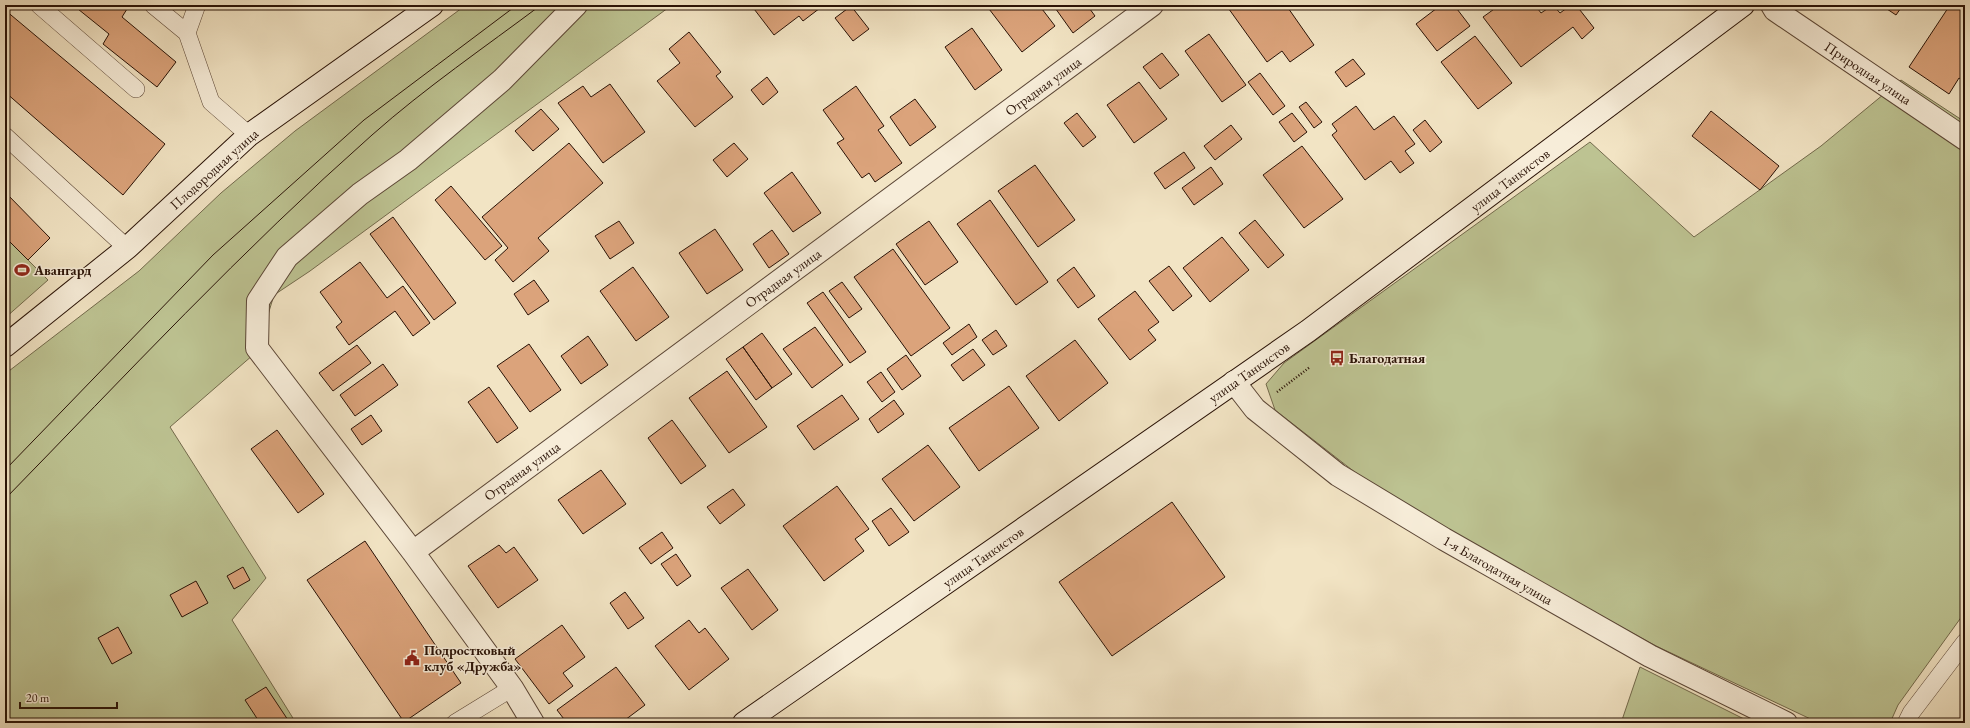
<svg xmlns="http://www.w3.org/2000/svg" width="1970" height="728" viewBox="0 0 1970 728" font-family="'EB Garamond',serif">
<style>
.green{fill:#bdc392;stroke:#736a4c}
.building{fill:#dba37b;stroke:#291206}
.lines{fill:none;stroke-linecap:round;stroke-linejoin:round}
.lane-casing{stroke:#5b4636;stroke-width:18}
.street-casing{stroke:#5b4636;stroke-width:24}
.secondary-casing{stroke:#291206;stroke-width:24}
.path{stroke:#291206;stroke-width:2.5;stroke-dasharray:1 2;stroke-linecap:butt}
.lane{stroke:#f7edd9;stroke-width:17}
.street{stroke:#f7edd9;stroke-width:22}
.secondary{stroke:#f7edd9;stroke-width:22}
.tram{stroke:#291206;stroke-width:1}
.labels{text-anchor:middle;dominant-baseline:central;stroke-width:3;stroke-linejoin:round;paint-order:stroke}
.street-label{font-size:14px;fill:#291206;stroke:#f7edd9}
.poi-label{font-size:14px;font-weight:bold;fill:#291206;stroke:#f7edd9;text-anchor:start}
</style>
<rect width="100%" height="100%" fill="#f2e4c4"/>
<filter id="stains"><feTurbulence type="fractalNoise" baseFrequency=".005" numOctaves="4"/><feColorMatrix values="0 0 0 0 .2 0 0 0 0 .09 0 0 0 0 .02 0 0 0 .5 -.17"/></filter>
<radialGradient id="worn" r=".72"><stop offset=".6" stop-color="#630" stop-opacity="0"/><stop offset="1" stop-color="#630" stop-opacity=".3"/></radialGradient>
<path class="green" d="M 466,5 L 672,5 L 310,271 L 274,295 L 267,318 L 268,342 L 170,427 L 266,578 L 232,620 L 296,723 L 5,723 L 5,374 L 139,271 L 221,193 L 295,131 Z
M 1901,80 L 1965,122 L 1965,612 L 1898,705 L 1890,723 L 1819,723 L 1654,645 L 1453,533 L 1356,473 L 1275,410 L 1266,384 L 1284,363 L 1590,142 L 1694,237 L 1821,146 Z
M 5,237 L 48,280 L 5,318 Z
M 1640,667 L 1752,723 L 1621,723 Z"/>
<path class="building" d="M 73,5 L 122,5 L 127,9 L 122,17 L 176,62 L 157,87 L 103,44 L 109,34 Z
M 751,5 L 824,5 L 803,21 L 799,16 L 774,35 Z
M 986,5 L 1039,5 L 1055,26 L 1022,52 Z
M 1053,5 L 1087,5 L 1095,16 L 1073,33 Z
M 1226,5 L 1286,5 L 1314,45 L 1290,62 L 1282,51 L 1267,62 Z
M 1441,5 L 1454,5 L 1470,26 L 1437,51 L 1416,24 Z
M 1496,5 L 1535,5 L 1541,13 L 1553,5 L 1560,13 L 1571,5 L 1576,5 L 1594,28 L 1582,39 L 1573,27 L 1521,67 L 1483,17 L 1497,7 Z
M 1881,5 L 1903,5 L 1896,15 Z
M 1950,5 L 1965,5 L 1965,82 L 1959,78 L 1949,94 L 1909,67 Z
M 851,6 L 869,29 L 853,41 L 835,18 Z
M 5,10 L 165,144 L 123,195 L 5,92 Z
M 972,28 L 1002,70 L 975,90 L 945,47 Z
M 689,32 L 721,72 L 716,76 L 733,97 L 695,127 L 657,81 L 680,63 L 669,49 Z
M 1209,34 L 1246,85 L 1222,102 L 1185,51 Z
M 1475,36 L 1512,83 L 1478,109 L 1441,62 Z
M 1162,53 L 1179,75 L 1160,89 L 1143,67 Z
M 1353,59 L 1365,74 L 1346,87 L 1335,72 Z
M 1260,73 L 1285,106 L 1273,115 L 1248,82 Z
M 767,77 L 778,92 L 763,105 L 751,90 Z
M 1139,82 L 1167,119 L 1134,143 L 1107,105 Z
M 610,84 L 645,132 L 603,163 L 558,103 L 583,86 L 591,97 Z
M 856,86 L 884,126 L 878,130 L 902,163 L 875,182 L 869,173 L 862,178 L 837,143 L 844,139 L 823,110 Z
M 915,99 L 936,127 L 910,146 L 890,117 Z
M 1306,102 L 1322,122 L 1314,128 L 1299,107 Z
M 1356,106 L 1374,130 L 1394,116 L 1415,144 L 1405,151 L 1414,163 L 1400,173 L 1391,161 L 1365,180 L 1332,135 L 1337,131 L 1332,124 Z
M 541,109 L 559,129 L 533,151 L 515,131 Z
M 1711,111 L 1779,166 L 1760,190 L 1692,136 Z
M 1077,113 L 1096,137 L 1083,147 L 1064,123 Z
M 1292,113 L 1307,132 L 1294,142 L 1279,122 Z
M 1425,120 L 1442,142 L 1430,152 L 1413,130 Z
M 1231,125 L 1242,139 L 1215,160 L 1204,146 Z
M 569,143 L 603,183 L 538,238 L 549,251 L 513,282 L 495,260 L 508,248 L 482,217 Z
M 734,143 L 748,159 L 727,177 L 713,160 Z
M 1302,146 L 1343,199 L 1304,228 L 1263,175 Z
M 1184,152 L 1195,168 L 1165,189 L 1154,173 Z
M 1035,165 L 1075,220 L 1038,247 L 998,191 Z
M 1211,167 L 1223,184 L 1194,205 L 1182,188 Z
M 792,172 L 821,213 L 793,232 L 764,193 Z
M 451,186 L 502,246 L 485,260 L 435,200 Z
M 5,192 L 50,238 L 28,260 L 5,237 Z
M 990,200 L 1048,282 L 1016,305 L 957,224 Z
M 393,217 L 456,303 L 434,320 L 370,234 Z
M 1255,220 L 1284,255 L 1268,268 L 1239,233 Z
M 619,221 L 634,243 L 610,259 L 595,236 Z
M 929,221 L 958,262 L 925,285 L 896,244 Z
M 715,229 L 743,270 L 707,294 L 679,253 Z
M 772,230 L 789,254 L 769,268 L 753,244 Z
M 1222,237 L 1249,270 L 1210,302 L 1183,268 Z
M 893,249 L 950,328 L 911,356 L 854,277 Z
M 360,262 L 387,298 L 403,286 L 430,323 L 413,336 L 395,311 L 349,345 L 336,327 L 342,322 L 320,292 Z
M 1169,266 L 1192,296 L 1173,311 L 1149,281 Z
M 633,267 L 669,317 L 636,341 L 600,291 Z
M 1074,267 L 1095,296 L 1078,308 L 1057,280 Z
M 534,280 L 549,301 L 528,315 L 514,294 Z
M 842,282 L 862,309 L 849,318 L 829,291 Z
M 1135,291 L 1159,322 L 1148,330 L 1156,340 L 1130,360 L 1098,319 Z
M 823,292 L 866,352 L 850,363 L 807,303 Z
M 969,324 L 977,337 L 952,355 L 943,343 Z
M 815,327 L 843,365 L 812,388 L 783,349 Z
M 996,330 L 1007,346 L 993,355 L 982,340 Z
M 762,333 L 792,374 L 772,388 L 743,347 Z
M 588,336 L 608,365 L 581,384 L 561,356 Z
M 1075,340 L 1108,383 L 1059,421 L 1026,376 Z
M 529,344 L 561,390 L 530,412 L 497,366 Z
M 357,345 L 371,363 L 333,391 L 319,373 Z
M 743,347 L 772,388 L 756,400 L 726,359 Z
M 973,349 L 985,365 L 963,381 L 951,365 Z
M 906,355 L 921,376 L 902,390 L 887,369 Z
M 383,364 L 398,385 L 355,416 L 340,395 Z
M 727,371 L 767,427 L 729,453 L 689,398 Z
M 881,372 L 895,392 L 882,402 L 867,382 Z
M 1009,386 L 1039,428 L 979,471 L 949,428 Z
M 489,387 L 518,428 L 497,443 L 468,402 Z
M 842,395 L 859,419 L 814,450 L 797,426 Z
M 894,400 L 904,414 L 878,433 L 869,419 Z
M 371,415 L 382,431 L 362,445 L 351,429 Z
M 672,420 L 706,466 L 681,484 L 648,438 Z
M 277,430 L 324,494 L 298,513 L 251,449 Z
M 928,445 L 960,487 L 914,521 L 882,479 Z
M 601,470 L 626,504 L 583,534 L 558,500 Z
M 837,486 L 869,529 L 855,539 L 864,551 L 824,581 L 783,526 Z
M 733,489 L 745,505 L 720,524 L 707,507 Z
M 1172,502 L 1225,577 L 1112,656 L 1059,582 Z
M 891,508 L 909,532 L 889,546 L 872,521 Z
M 662,532 L 673,548 L 651,564 L 639,548 Z
M 365,541 L 461,683 L 404,722 L 307,580 Z
M 499,545 L 506,553 L 514,547 L 538,580 L 498,608 L 468,566 Z
M 676,554 L 691,576 L 677,586 L 661,564 Z
M 243,567 L 250,580 L 234,589 L 227,576 Z
M 748,569 L 778,610 L 752,630 L 721,588 Z
M 196,581 L 208,603 L 182,617 L 170,595 Z
M 625,592 L 644,618 L 628,629 L 610,603 Z
M 689,620 L 699,633 L 705,628 L 729,659 L 689,690 L 655,646 Z
M 562,625 L 585,657 L 563,673 L 573,686 L 549,704 L 515,659 Z
M 118,627 L 132,653 L 112,664 L 98,638 Z
M 616,667 L 645,705 L 621,723 L 567,723 L 557,710 Z
M 266,687 L 290,723 L 260,723 L 245,700 Z"/>
<g class="lines">
<g class="lane-casing">
<path id="lane" d="M 39,5 L 136,89
M 153,5 L 187,33 L 211,102 L 249,135
M 187,33 L 197,5
M 5,136 L 127,248
M 455,723 L 512,688
M 1906,723 L 1911,713 L 1965,642"/>
</g>
<g class="street-casing">
<path id="street" d="M 1772,5 L 1775,10 L 1965,139
M 1234,382 L 1255,409 L 1338,475 L 1444,539 L 1650,656 L 1786,723
M 413,552 L 1152,5
M 533,723 L 512,688 L 413,552 L 257,348 L 258,301 L 287,257 L 360,194 L 408,160 L 502,80 L 576,5"/>
</g>
<g class="secondary-casing">
<path id="secondary" d="M 5,346 L 127,248 L 249,135 L 432,5
M 744,723 L 1308,331 L 1743,5"/>
</g>
<path class="path" d="M 1277,392 L 1310,367"/>
<use href="#lane" class="lane"/>
<use href="#street" class="street"/>
<use href="#secondary" class="secondary"/>
<path class="tram" d="M 5,470 L 213,255 L 364,120 L 517,5
M 5,499 C 125,376 243,249 372,135 C 425,88 485,47 541,5"/>
</g>
<defs>
<g id="stadium-bare" transform="scale(1.2)"><path d="M0-5a6.5 5 0 1 0 0 10a6.5 5 0 1 0 0-10ZM-3.5-1.8h7v3.6h-7Z" fill="#8f2418" stroke="#f7edd9" stroke-width="2.5" paint-order="stroke"/></g>
<g id="bus-bare" transform="scale(1.2)"><path d="M-5-6H5V4H4V6H2V4H-2V6H-4V4H-5ZM-3.5-4V0h7V-4ZM-3.5 1.2v1.5H-2V1.2ZM2 1.2v1.5H3.5V1.2Z" fill="#8f2418" stroke="#f7edd9" stroke-width="2.5" paint-order="stroke"/></g>
<g id="civic-bare" transform="scale(1.2)"><path d="M-.6-6.5H3V-4.5H.6V-3L4-1V1h2V6H-6V1h2V-1L-.6-3ZM-1.2 2.5V6h2.4V2.5Z" fill="#8f2418" stroke="#f7edd9" stroke-width="2.5" paint-order="stroke"/></g>
</defs>
<g fill-rule="evenodd">
<use href="#stadium-bare" x="22" y="270"/>
<use href="#bus-bare" x="1337" y="358"/>
<use href="#civic-bare" x="412" y="658"/>
</g>
<g class="labels">
<g class="street-label">
<text transform="translate(1868 73) rotate(34)">Природная улица</text>
<text transform="translate(1043 86) rotate(-36)">Отрадная улица</text>
<text transform="translate(214 169) rotate(-42)">Плодородная улица</text>
<text transform="translate(1510 180) rotate(-37)">улица Танкистов</text>
<text transform="translate(783 278) rotate(-36)">Отрадная улица</text>
<text transform="translate(1249 372) rotate(-35)">улица Танкистов</text>
<text transform="translate(522 471) rotate(-36)">Отрадная улица</text>
<text transform="translate(983 557) rotate(-35)">улица Танкистов</text>
<text transform="translate(1498 570) rotate(30)">1-я Благодатная улица</text>
</g>
<g class="poi-label">
<text x="34" y="270">Авангард</text>
<text x="1349" y="358">Благодатная</text>
<text x="424" y="650">Подростковый<tspan x="424" dy="16">клуб «Дружба»</tspan></text>
</g>
</g>
<rect width="1970" height="728" fill="none" stroke="#f2e4c4" stroke-width="20"/>
<rect x="6" y="6" width="1958" height="716" fill="none" stroke="#291206" stroke-width="2"/>
<rect x="10" y="10" width="1950" height="708" fill="none" stroke="#291206"/>
<path d="M20 702v6h97v-6" fill="none" stroke="#291206" stroke-width="2"/>
<text x="26" y="702" font-size="12" fill="#291206" stroke="#f7edd9" stroke-width="3" paint-order="stroke">20 m</text>
<rect width="100%" height="100%" filter="url(#stains)"/>
<rect width="100%" height="100%" fill="url(#worn)"/>
</svg>
